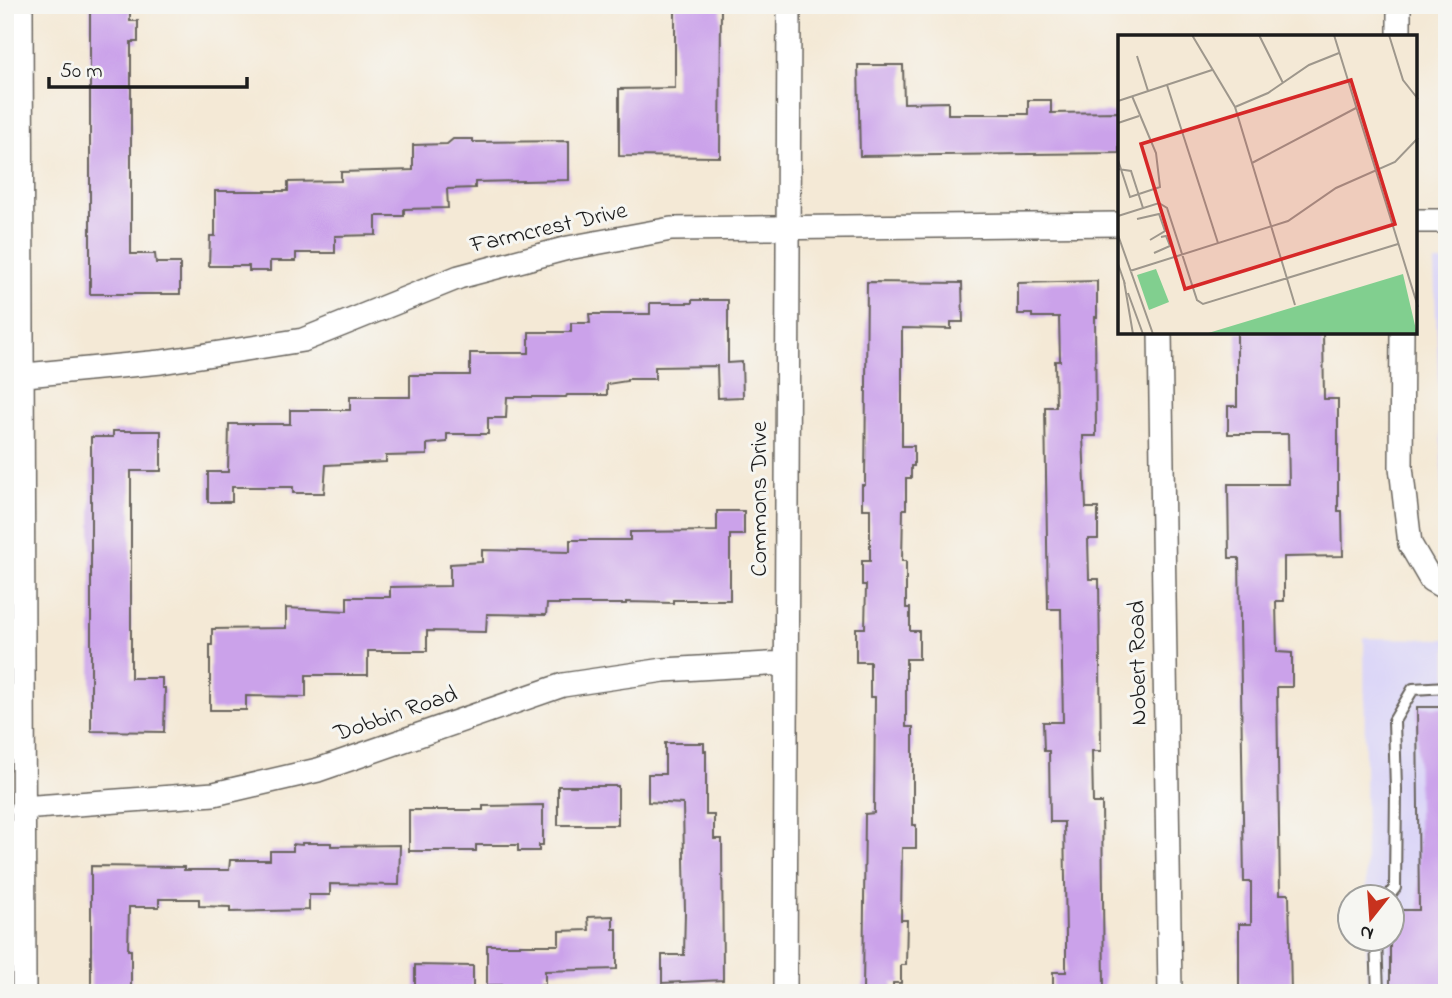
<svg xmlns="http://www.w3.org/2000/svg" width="1452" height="998" viewBox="0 0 1452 998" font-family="'Indie Flower',sans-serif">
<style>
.built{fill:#dbd6f7}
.building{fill:#cba2ea}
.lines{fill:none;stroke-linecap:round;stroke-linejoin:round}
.service-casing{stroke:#68645d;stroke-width:14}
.minor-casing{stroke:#68645d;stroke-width:26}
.service{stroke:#fff;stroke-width:10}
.minor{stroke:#fff;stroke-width:23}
.labels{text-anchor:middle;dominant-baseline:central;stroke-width:6;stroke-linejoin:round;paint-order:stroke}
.street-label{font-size:24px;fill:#1c1c1c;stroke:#f6f6f2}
.inset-road{fill:none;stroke:#9e978c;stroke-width:2}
.view{fill:#d62828;fill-opacity:0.15;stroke:#d62828;stroke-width:3.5}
.inset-edge{fill:none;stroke:#1c1c1c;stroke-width:3.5}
</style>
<rect width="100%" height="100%" fill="#f6f6f2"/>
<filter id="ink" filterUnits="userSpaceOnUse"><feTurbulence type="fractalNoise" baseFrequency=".0143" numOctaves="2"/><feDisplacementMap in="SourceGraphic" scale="14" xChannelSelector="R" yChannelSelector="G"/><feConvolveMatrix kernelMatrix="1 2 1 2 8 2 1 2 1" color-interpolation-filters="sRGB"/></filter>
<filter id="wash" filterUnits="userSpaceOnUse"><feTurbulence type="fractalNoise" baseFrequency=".00686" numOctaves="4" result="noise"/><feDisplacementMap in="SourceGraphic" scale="28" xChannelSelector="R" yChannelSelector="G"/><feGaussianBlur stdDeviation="1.57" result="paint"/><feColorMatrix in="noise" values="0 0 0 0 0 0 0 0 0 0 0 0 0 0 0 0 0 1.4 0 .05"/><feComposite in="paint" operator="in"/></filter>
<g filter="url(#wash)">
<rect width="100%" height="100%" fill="#f4e9d6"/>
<path class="built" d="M 1434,262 L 1447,262 L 1447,536 L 1444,532 Z
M 1364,638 L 1447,639 L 1447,993 L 1367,993 L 1366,939 L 1392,939 L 1392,897 L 1366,896 Z"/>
<g id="blocks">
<path class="building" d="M 90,5 L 130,5 L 130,21 L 138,21 L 138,42 L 131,42 L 131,254 L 155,254 L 156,263 L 180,263 L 180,294 L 90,294 Z
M 675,5 L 721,5 L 720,157 L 619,156 L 619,89 L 675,88 Z
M 858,65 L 903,65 L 904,103 L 948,102 L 948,114 L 1028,114 L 1028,100 L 1051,100 L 1051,113 L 1119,112 L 1119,153 L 860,156 Z
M 453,139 L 473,139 L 473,142 L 569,141 L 569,180 L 475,182 L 475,188 L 447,189 L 448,208 L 404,209 L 404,216 L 376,216 L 376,235 L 335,236 L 335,253 L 296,253 L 296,261 L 270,261 L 270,271 L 249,271 L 249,266 L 209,266 L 210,236 L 215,236 L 215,191 L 288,191 L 288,182 L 341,181 L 341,172 L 413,170 L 413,145 L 447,144 Z
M 1097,281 L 1097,317 L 1095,317 L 1096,436 L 1083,436 L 1086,508 L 1098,508 L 1098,539 L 1088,539 L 1089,579 L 1099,579 L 1101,751 L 1092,751 L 1093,803 L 1102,803 L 1104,988 L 1095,988 L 1095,993 L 1053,993 L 1053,972 L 1066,972 L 1066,938 L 1064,822 L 1050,822 L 1049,751 L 1044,751 L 1043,722 L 1063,722 L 1061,609 L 1048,609 L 1045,407 L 1056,407 L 1055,361 L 1060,361 L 1059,317 L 1032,317 L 1032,314 L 1018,314 L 1018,283 Z
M 867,282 L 962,283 L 963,322 L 951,322 L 951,329 L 902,328 L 902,446 L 914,446 L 914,466 L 911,466 L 911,478 L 906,478 L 906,509 L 903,509 L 902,561 L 906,561 L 906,608 L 910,608 L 910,631 L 919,631 L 919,659 L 906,659 L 906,727 L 913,727 L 913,825 L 916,825 L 916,848 L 902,848 L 901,920 L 907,920 L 906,965 L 901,965 L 901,983 L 893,983 L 893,993 L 863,993 L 865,814 L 874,813 L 875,697 L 870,697 L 870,662 L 856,662 L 856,628 L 865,628 L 866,585 L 862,585 L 862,561 L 870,561 L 870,509 L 862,509 L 862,485 L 865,485 Z
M 692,300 L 728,300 L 728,363 L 742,362 L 743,397 L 718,398 L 717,366 L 655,367 L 655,379 L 627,379 L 627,381 L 607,384 L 607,395 L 567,395 L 566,397 L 507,397 L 506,418 L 488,418 L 488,434 L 447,434 L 447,442 L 427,444 L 427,455 L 386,456 L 386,462 L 326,465 L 324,493 L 293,493 L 293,487 L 232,487 L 232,502 L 208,502 L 208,472 L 228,472 L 229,424 L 290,424 L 290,410 L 350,410 L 350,397 L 410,397 L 410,375 L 470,375 L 470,353 L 529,353 L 529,332 L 571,332 L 571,323 L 590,323 L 589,314 L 650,314 L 650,303 L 692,303 Z
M 1237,332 L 1323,332 L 1324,399 L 1338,399 L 1338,511 L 1342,511 L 1343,556 L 1284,557 L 1284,601 L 1276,601 L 1277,652 L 1292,653 L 1292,687 L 1277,687 L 1280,894 L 1289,894 L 1291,993 L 1239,993 L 1239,924 L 1251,924 L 1251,882 L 1244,882 L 1239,558 L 1229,558 L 1228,484 L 1289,484 L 1288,434 L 1228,434 L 1228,406 L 1237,406 Z
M 113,431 L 161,431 L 161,471 L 131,471 L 131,678 L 162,678 L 162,688 L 165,688 L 164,732 L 91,731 L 91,437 L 113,437 Z
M 717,511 L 744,511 L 744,535 L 730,535 L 730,600 L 673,600 L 673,603 L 626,602 L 626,604 L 547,604 L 546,615 L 487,614 L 486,632 L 427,631 L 427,651 L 368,651 L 368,675 L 306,675 L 306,697 L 246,696 L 246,710 L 210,710 L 210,645 L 212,645 L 212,629 L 286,628 L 286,608 L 347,611 L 347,597 L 390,597 L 390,587 L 450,586 L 450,564 L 482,562 L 482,550 L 570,552 L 570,540 L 630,540 L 630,532 L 717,531 Z
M 1417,707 L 1447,707 L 1447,993 L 1390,993 L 1390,939 L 1392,939 L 1392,910 L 1419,910 Z
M 665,743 L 704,743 L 704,751 L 706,751 L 706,815 L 714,815 L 714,839 L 722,839 L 723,980 L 662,983 L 662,955 L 684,955 L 685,912 L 683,804 L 648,802 L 648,774 L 665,774 Z
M 558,786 L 618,786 L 618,825 L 558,825 Z
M 543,805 L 543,845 L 539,845 L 539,851 L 518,851 L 518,845 L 476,845 L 476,851 L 409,851 L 409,810 L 483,810 L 483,806 Z
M 302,843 L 331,843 L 331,846 L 400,845 L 399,885 L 330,884 L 330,895 L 309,895 L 309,910 L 230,912 L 230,907 L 199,906 L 199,899 L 159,899 L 159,907 L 129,907 L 128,950 L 131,950 L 131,993 L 91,993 L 91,866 L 184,867 L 184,870 L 229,870 L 230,860 L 270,860 L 270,851 L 293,851 L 293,844 L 302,845 Z
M 613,916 L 613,929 L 617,929 L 617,969 L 545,971 L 545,985 L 487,985 L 487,945 L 559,945 L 559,931 L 589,930 L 588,917 Z
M 415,965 L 473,966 L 473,993 L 415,993 Z"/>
</g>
</g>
<g filter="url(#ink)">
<use href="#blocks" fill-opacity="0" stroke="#68645d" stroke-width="2"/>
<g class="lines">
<g class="service-casing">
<path id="service" d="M 1388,897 L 1395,888 L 1396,789 L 1394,721 L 1413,689 L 1447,687
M 1376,939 L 1378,993"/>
</g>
<g class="minor-casing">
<path id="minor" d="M 21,5 L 24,993
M 1399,5 L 1399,37
M 1415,221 L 1447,221
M 1160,332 L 1170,993
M 1402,332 L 1401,467 L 1410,544 L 1431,580 L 1447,589
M 5,377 L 161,362 L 303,340 L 459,277 L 568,248 L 671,229 L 1120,224
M 22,808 L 214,794 L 318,770 L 563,685 L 664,670 L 785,663
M 785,993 L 789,5"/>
</g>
<use href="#service" class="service"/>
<use href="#minor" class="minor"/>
</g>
</g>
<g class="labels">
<g class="street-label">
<text transform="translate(549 229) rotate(-13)">Farmcrest Drive</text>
<text transform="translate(760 499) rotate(-90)">Commons Drive</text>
<text transform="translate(1139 663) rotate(-91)">Nobert Road</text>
<text transform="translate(396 715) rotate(-19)">Dobbin Road</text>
</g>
</g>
<g transform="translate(1118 35)">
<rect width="299" height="299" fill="#f4e9d6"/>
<path d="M 38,234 L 51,267 L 31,275 L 19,240 ZM 285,239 L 299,299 L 87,299 Z" fill="#81cf8f"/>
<path class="inset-road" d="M 74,0 L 117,72 L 177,270M 141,0 L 165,48M 216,0 L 300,272M 271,0 L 285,45 L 300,64M 19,21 L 30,56M 49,50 L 100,208M 0,66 L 94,35M 117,72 L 150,58 L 191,30 L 221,18M 0,88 L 21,81M 0,125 L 12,162 L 42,152 L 38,118 L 14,61M 134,128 L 238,73M 0,134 L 13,136 L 25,173M 0,181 L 41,168 L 49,173 L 79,265 L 85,269 L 280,209M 19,184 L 41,179 L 47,196 L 32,205M 0,200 L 35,299M 36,218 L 52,211 L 48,201 L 43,202M 0,229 L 7,249M 12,236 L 170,186 L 218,153 L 277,127 L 300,103M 6,246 L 15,299M 10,258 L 25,299"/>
<path class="view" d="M 233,45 L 277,189 L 67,254 L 23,109 Z"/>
<rect width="299" height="299" class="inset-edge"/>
</g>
<rect width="1452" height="998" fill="none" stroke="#f6f6f2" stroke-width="28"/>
<g transform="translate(1371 918) rotate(197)"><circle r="33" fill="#f6f6f2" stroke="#9f9f9c" stroke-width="2"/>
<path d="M0-5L12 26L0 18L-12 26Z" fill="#c8321e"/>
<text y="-10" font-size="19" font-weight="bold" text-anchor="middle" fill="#1c1c1c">N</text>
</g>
<path d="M49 77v10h198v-10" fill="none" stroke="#1c1c1c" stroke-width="3.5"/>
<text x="60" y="77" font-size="21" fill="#1c1c1c" stroke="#f6f6f2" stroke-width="5" paint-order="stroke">50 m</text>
</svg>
